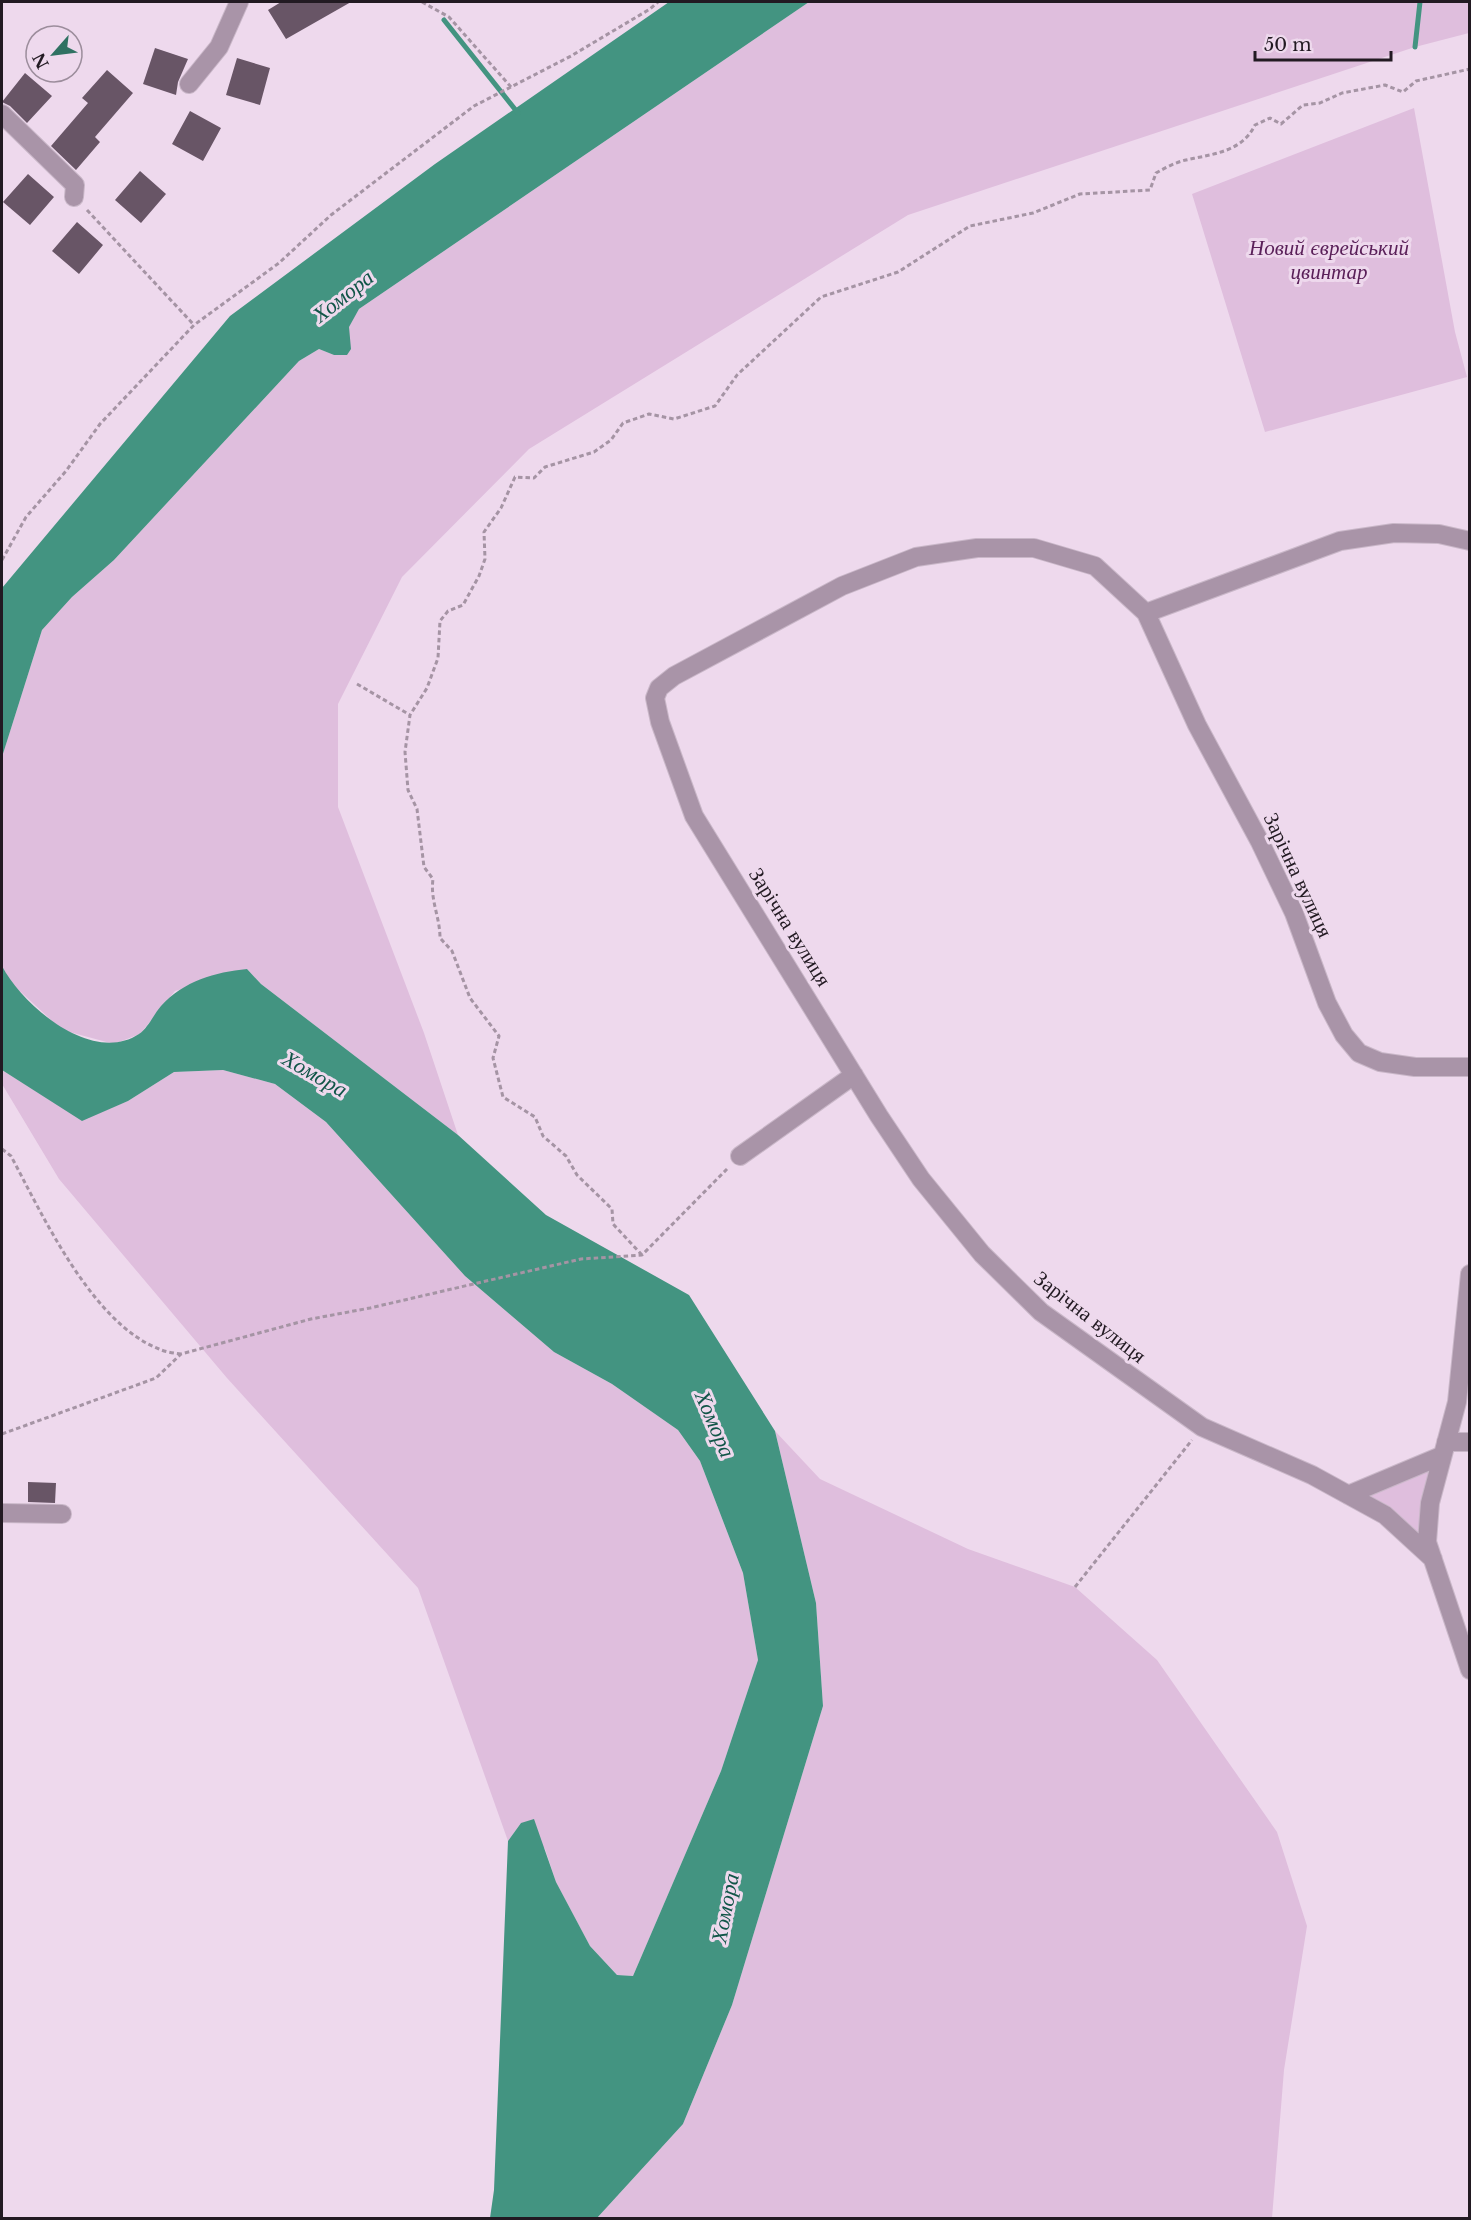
<svg xmlns="http://www.w3.org/2000/svg" width="1471" height="2220" viewBox="0 0 1471 2220" font-family="'Libre Baskerville',serif">
<style>
.green{fill:#dfbedd}
.water{fill:#439481}
.lines{fill:none;stroke-linecap:round;stroke-linejoin:round}
.stream{stroke:#439481;stroke-width:5}
.building{fill:#685566}
.minor-casing{stroke:#c9b7c8;stroke-width:20}
.path{stroke:#a594a4;stroke-width:3;stroke-dasharray:4.5 3;stroke-linecap:butt}
.minor{stroke:#a994a8;stroke-width:18}
.labels{text-anchor:middle;dominant-baseline:central;stroke-width:6;stroke-linejoin:round;paint-order:stroke}
.park-label{font-size:21px;font-style:italic;fill:#5a2059;stroke:#eed9ed}
.street-label{font-size:21px;fill:#221a22;stroke:#eed9ed}
.water-label{font-size:22px;font-style:italic;fill:#115548;stroke:#eed9ed}
</style>
<rect width="100%" height="100%" fill="#eed9ed"/>
<path class="green" d="M 809,2 L 1469,2 L 1469,33 L 1415,47 L 908,215 L 529,449 L 402,577 L 338,704 L 338,807 L 424,1033 L 458,1135 L 261,984 L 247,969 L 175,991 L 140,1034 L 114,1044 L 62,1030 L 10,982 L 2,966 L 2,757 L 42,630 L 72,597 L 114,560 L 299,361 L 319,349 L 334,355 L 349,337 L 348,327 L 359,309 Z
M 1414,108 L 1455,332 L 1467,377 L 1265,432 L 1192,194 Z
M 2,1070 L 82,1120 L 128,1101 L 174,1072 L 223,1070 L 275,1084 L 326,1122 L 465,1276 L 554,1352 L 612,1384 L 678,1430 L 700,1461 L 743,1573 L 758,1660 L 721,1771 L 633,1976 L 617,1975 L 590,1946 L 556,1882 L 545,1849 L 521,1823 L 508,1841 L 418,1588 L 227,1378 L 59,1179 L 2,1084 Z
M 775,1431 L 820,1479 L 968,1549 L 1075,1587 L 1157,1660 L 1277,1832 L 1307,1926 L 1284,2070 L 1272,2218 L 597,2218 L 683,2124 L 732,2005 L 823,1706 L 816,1603 Z
M 1441,1456 L 1427,1541 L 1348,1495 Z"/>
<path class="water" d="M 669,2 L 809,2 L 359,309 L 349,327 L 351,349 L 347,355 L 334,355 L 319,349 L 299,361 L 114,560 L 72,597 L 42,630 L 2,757 L 2,588 L 230,316 L 435,164 Z
M 2,966 C 23,1006 92,1065 139,1034 C 148,1028 154,1014 161,1006 C 184,981 215,972 247,969 L 261,984 L 458,1135 L 546,1215 L 689,1295 L 775,1431 L 816,1603 L 823,1706 L 732,2005 L 683,2124 L 597,2218 L 490,2218 L 494,2190 L 508,1841 L 521,1823 L 534,1819 L 556,1882 L 590,1946 L 617,1975 L 633,1976 L 721,1771 L 758,1660 L 743,1573 L 700,1461 L 678,1430 L 612,1384 L 554,1352 L 465,1276 L 326,1122 L 275,1084 L 223,1070 L 174,1072 L 128,1101 L 82,1121 L 2,1070 Z"/>
<g class="lines">
<path class="stream" d="M 444,20 L 518,113
M 1415,47 L 1420,2"/>
</g>
<path class="building" d="M 281,2 L 351,2 L 286,39 L 268,10 Z
M 155,48 L 188,59 L 178,82 L 176,95 L 143,84 Z
M 237,58 L 270,68 L 260,105 L 226,95 Z
M 107,70 L 133,93 L 95,137 L 100,142 L 76,170 L 51,146 L 88,103 L 82,98 Z
M 25,73 L 52,96 L 27,123 L 10,106 L 2,102 Z
M 190,111 L 221,128 L 203,161 L 172,144 Z
M 140,171 L 166,194 L 141,223 L 115,200 Z
M 28,174 L 54,197 L 30,225 L 3,202 Z
M 77,222 L 103,245 L 79,274 L 52,251 Z
M 28,1482 L 56,1483 L 55,1503 L 28,1502 Z"/>
<g class="lines">
<g class="minor-casing">
<path id="minor" d="M 189,84 L 219,47 L 239,2
M 2,114 L 75,185 L 74,197
M 1146,613 L 1340,541 L 1394,533 L 1439,534 L 1470,541
M 740,1156 L 854,1075
M 1470,1274 L 1457,1402 L 1430,1503 L 1427,1542 L 1470,1670
M 1446,1442 L 1470,1442
M 1348,1495 L 1441,1456
M 2,1513 L 62,1514
M 1433,1559 L 1385,1515 L 1312,1475 L 1202,1427 L 1041,1312 L 982,1254 L 921,1179 L 879,1116 L 694,816 L 660,722 L 655,698 L 659,688 L 674,676 L 842,586 L 916,557 L 977,548 L 1034,548 L 1095,566 L 1146,613 L 1197,725 L 1260,842 L 1294,913 L 1327,1003 L 1344,1035 L 1359,1053 L 1380,1062 L 1415,1067 L 1470,1067"/>
</g>
<path class="path" d="M 422,2 L 449,17 L 511,87
M 87,210 L 194,325
M 2,560 L 26,517 L 66,471 L 100,424 L 194,325 L 279,263 L 331,215 L 474,106 L 571,56 L 650,9 L 658,2
M 357,684 L 410,715
M 2,1149 L 11,1156 C 43,1216 92,1323 159,1349 C 165,1352 174,1353 181,1354
M 642,1255 L 613,1224 L 612,1209 L 577,1175 L 566,1156 L 543,1136 L 535,1117 L 503,1097 L 493,1058 L 499,1036 L 470,998 L 452,951 L 440,938 C 440,917 430,900 433,879 L 424,867 L 417,809 L 408,790 L 405,752 L 410,715 L 427,688 L 438,658 L 440,621 L 448,611 L 463,605 L 479,576 L 485,559 L 484,532 L 501,508 L 515,477 L 534,478 L 545,467 L 594,452 L 611,440 L 623,423 L 649,414 L 674,419 L 715,406 L 737,375 L 821,297 L 898,272 L 970,226 L 1033,213 L 1080,194 L 1150,190 L 1156,173 C 1165,168 1176,162 1186,160 C 1213,154 1242,152 1255,125 L 1270,118 L 1281,124 L 1303,105 L 1320,103 L 1342,93 L 1385,85 L 1403,92 L 1416,81 L 1470,69
M 2,1434 L 156,1378 L 181,1354 L 311,1319 L 370,1308 L 581,1259 L 642,1255 L 727,1169
M 1075,1587 L 1192,1440"/>
<use href="#minor" class="minor"/>
</g>
<g class="labels">
<g class="park-label">
<text x="1329" y="248">Новий єврейський<tspan x="1329" dy="24">цвинтар</tspan></text>
</g>
<g class="street-label">
<text transform="translate(1298 875) rotate(65)">Зарічна вулиця</text>
<text transform="translate(790 927) rotate(58)">Зарічна вулиця</text>
<text transform="translate(1090 1317) rotate(38)">Зарічна вулиця</text>
</g>
<g class="water-label">
<text transform="translate(343 296) rotate(-38)">Хомора</text>
<text transform="translate(315 1074) rotate(30)">Хомора</text>
<text transform="translate(715 1424) rotate(67)">Хомора</text>
<text transform="translate(725 1908) rotate(-79)">Хомора</text>
</g>
</g>
<rect width="1471" height="2220" fill="none" stroke="#221a22" stroke-width="6"/>
<g transform="translate(54 54) rotate(242)"><circle r="28" fill="#eed9ed" stroke="#9c8d9c" stroke-width="1.5"/>
<path d="M0-4.5L10 22L0 15L-10 22Z" fill="#2f7162"/>
<text y="-9" font-size="16" font-weight="bold" text-anchor="middle" fill="#221a22">N</text>
</g>
<path d="M1255 51v9h136v-9" fill="none" stroke="#221a22" stroke-width="3"/>
<text x="1264" y="51" font-size="18" fill="#221a22" stroke="#eed9ed" stroke-width="4.5" paint-order="stroke">50 m</text>
</svg>
